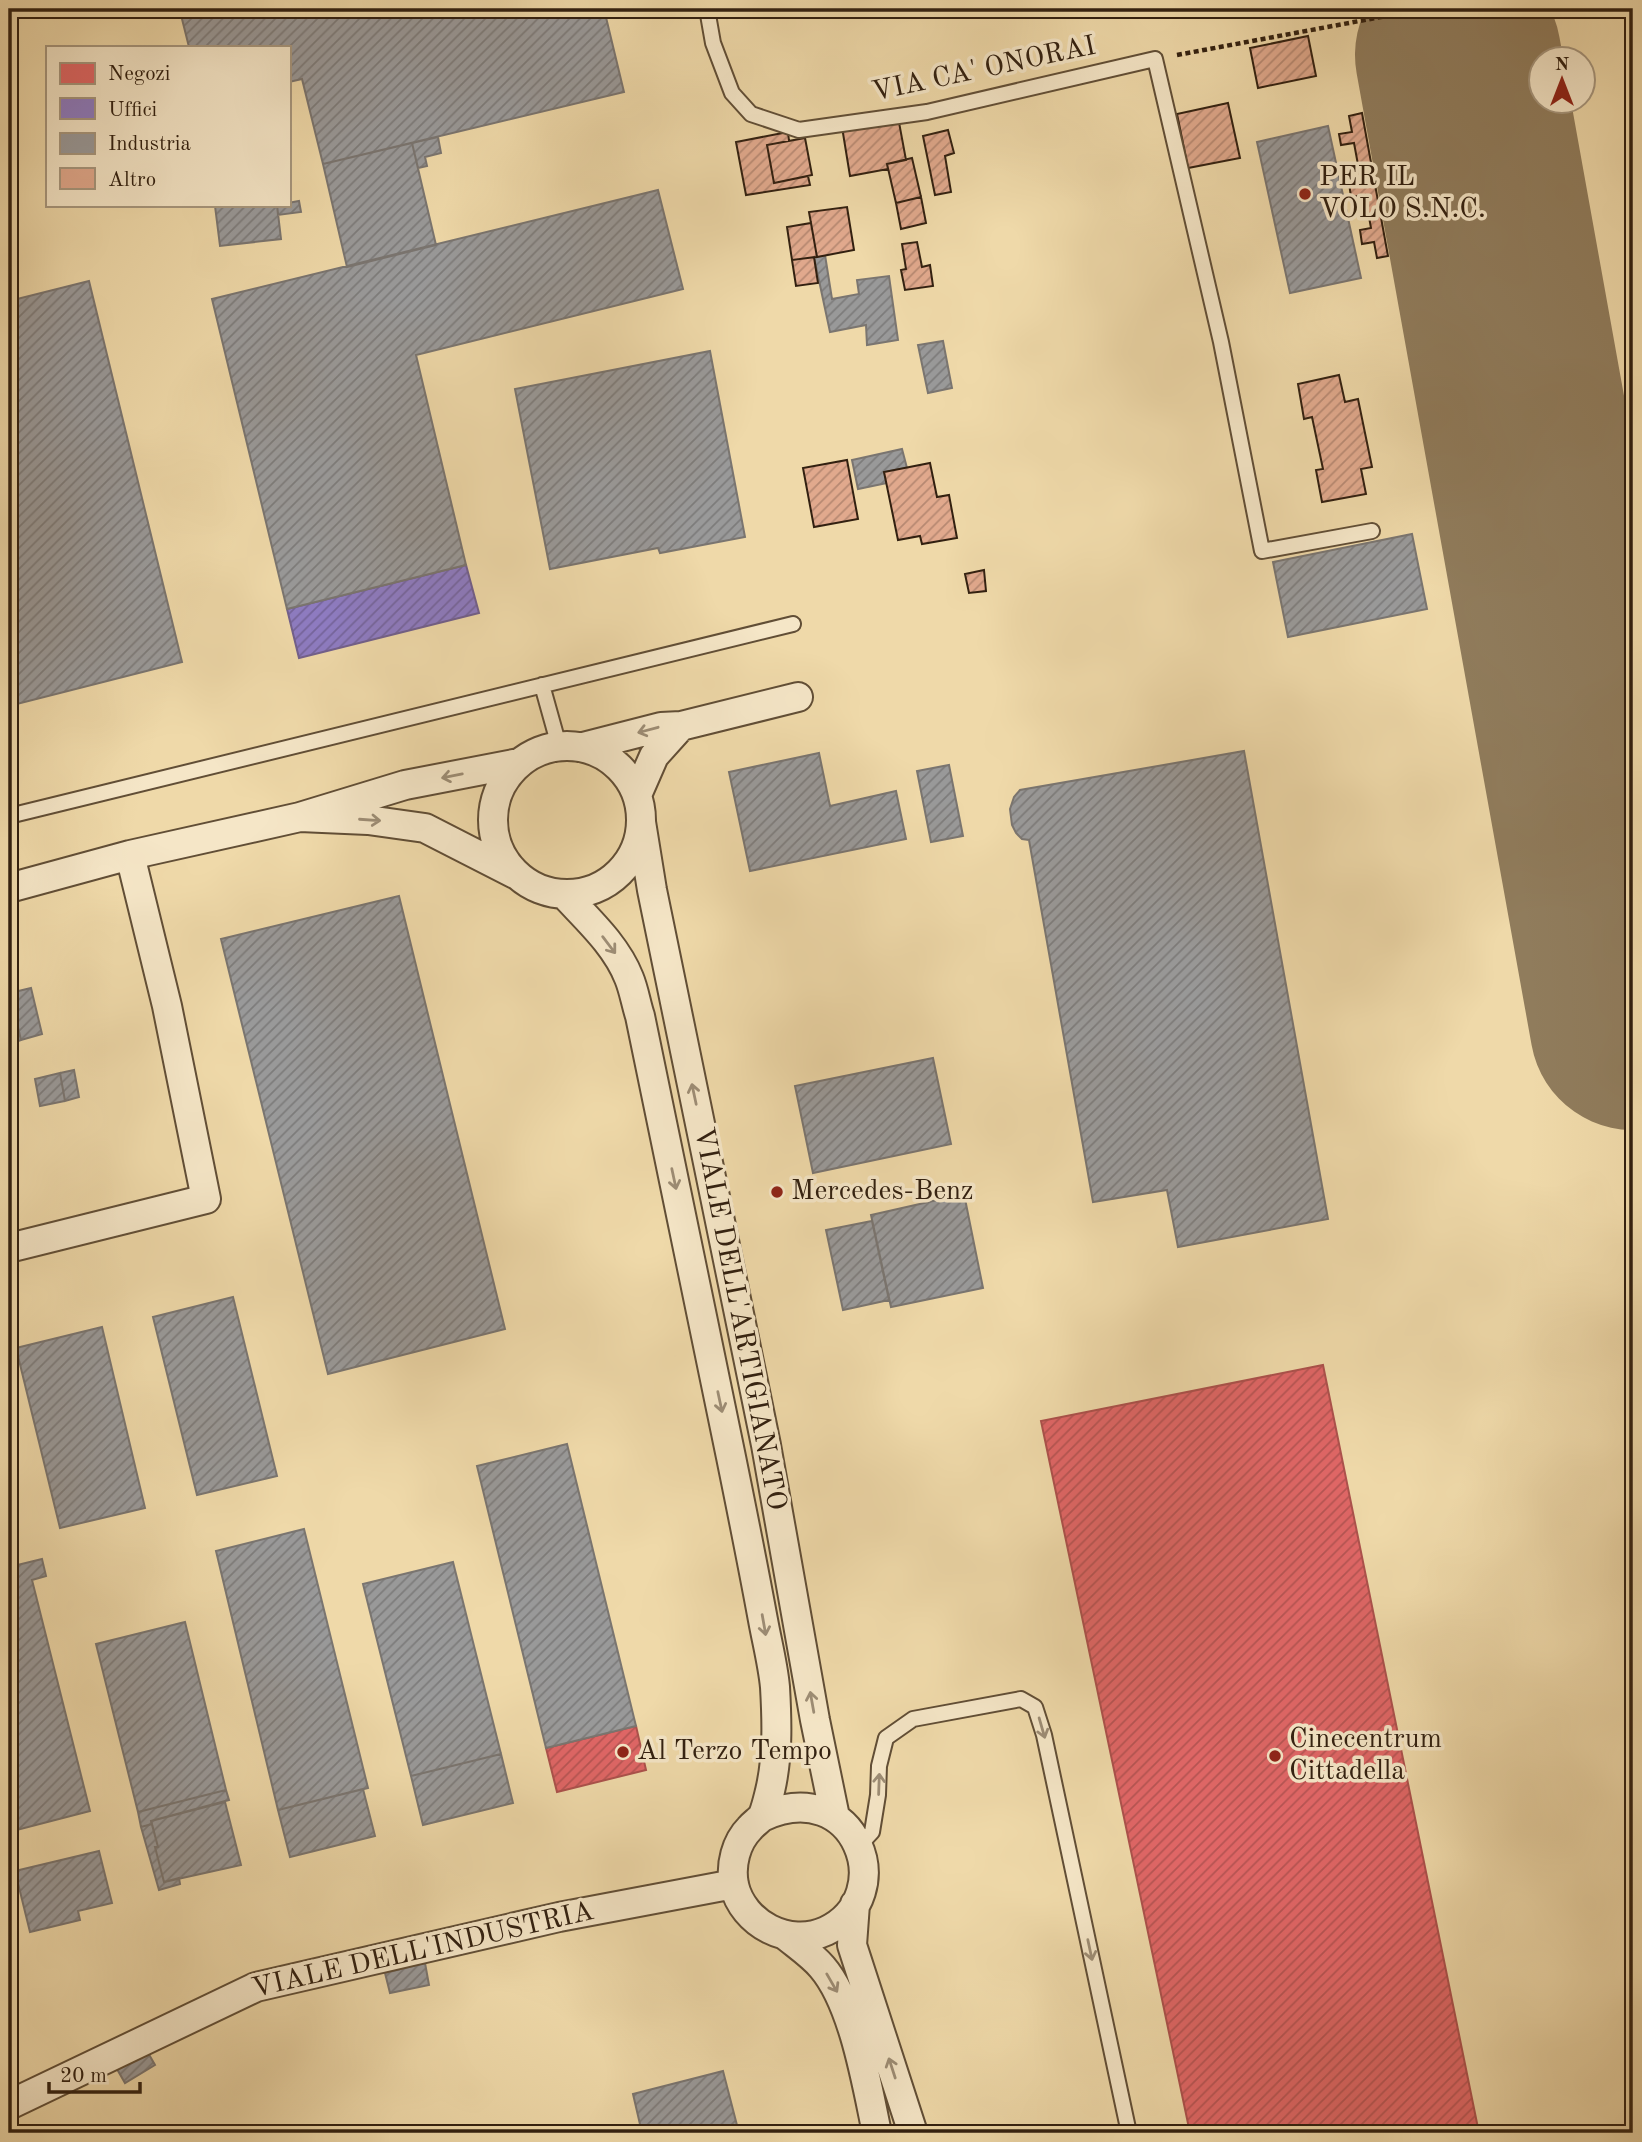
<svg xmlns="http://www.w3.org/2000/svg" width="1642" height="2142" viewBox="0 0 1642 2142" font-family="'Old Standard TT',serif">
<style>
.shops{fill:url(#shops-hatch);stroke:#ac514c;stroke-width:2}
.offices{fill:url(#offices-hatch);stroke:#72608d;stroke-width:2}
.industry{fill:url(#industry-hatch);stroke:#7a7570;stroke-width:2}
.lines{fill:none;stroke-linecap:round;stroke-linejoin:round}
.runway{stroke:#907c5c;stroke-width:206}
.building{fill:url(#building-hatch);stroke:#322010;stroke-width:2}
.lane-casing{stroke:#614e36;stroke-width:18}
.street-casing{stroke:#614e36;stroke-width:32}
.path{stroke:#322010;stroke-width:4.5;stroke-dasharray:5 3.5;stroke-linecap:butt}
.lane{stroke:#f5e6c7;stroke-width:14}
.street{stroke:#f5e6c7;stroke-width:28}
.oneway{stroke:#9d8d75}
.poi-dot{fill:#8f2418;stroke:#f5e6c7;stroke-width:2.5}
.labels{text-anchor:middle;dominant-baseline:central;stroke-width:7;stroke-linejoin:round;paint-order:stroke}
.street-label{font-size:28px;fill:#322010;stroke:#f5e6c7}
.poi-label{font-size:28px;fill:#322010;stroke:#f5e6c7;text-anchor:start}
</style>
<defs>
<pattern id="shops-hatch" width="6" height="6" patternUnits="userSpaceOnUse" patternTransform="scale(1.75)"><rect width="6" height="6" fill="#e06666"/><path d="M-1 1l2-2M0 6l6-6M5 7l2-2" fill="none" stroke="#b65453"/></pattern>
<pattern id="offices-hatch" width="6" height="6" patternUnits="userSpaceOnUse" patternTransform="scale(1.75)"><rect width="6" height="6" fill="#8e7cc3"/><path d="M-1 1l2-2M0 6l6-6M5 7l2-2" fill="none" stroke="#75659d"/></pattern>
<pattern id="industry-hatch" width="6" height="6" patternUnits="userSpaceOnUse" patternTransform="scale(1.75)"><rect width="6" height="6" fill="#999"/><path d="M-1 1l2-2M0 6l6-6M5 7l2-2" fill="none" stroke="#7d7c7b"/></pattern>
<pattern id="building-hatch" width="6" height="6" patternUnits="userSpaceOnUse" patternTransform="scale(1.75)"><rect width="6" height="6" fill="#e1a98d"/><path d="M-1 1l2-2M0 6l6-6M5 7l2-2" fill="none" stroke="#b78972"/></pattern>
</defs>
<rect width="100%" height="100%" fill="#efd9a9"/>
<filter id="stains"><feTurbulence type="fractalNoise" baseFrequency=".00286" numOctaves="4"/><feColorMatrix values="0 0 0 0 .2 0 0 0 0 .09 0 0 0 0 .02 0 0 0 .5 -.17"/></filter>
<radialGradient id="worn" r=".72"><stop offset=".6" stop-color="#630" stop-opacity="0"/><stop offset="1" stop-color="#630" stop-opacity=".3"/></radialGradient>
<path class="shops" d="M 1323,1365 L 1479,2133 L 1190,2133 L 1041,1421 Z
M 636,1726 L 646,1770 L 557,1792 L 546,1748 Z"/>
<path class="offices" d="M 466,565 L 479,613 L 299,658 L 287,609 Z"/>
<path class="industry" d="M 188,9 L 604,9 L 624,92 L 323,164 L 302,79 L 289,82 L 289,47 L 189,47 L 180,11 Z
M 1328,126 L 1361,278 L 1290,293 L 1257,142 Z
M 438,137 L 441,153 L 425,157 L 427,166 L 418,168 L 412,143 Z
M 412,143 L 436,245 L 347,267 L 323,164 Z
M 658,190 L 683,289 L 416,355 L 466,565 L 287,609 L 212,299 Z
M 299,201 L 301,212 L 278,215 L 277,205 Z
M 226,205 L 277,205 L 281,239 L 220,246 L 215,206 Z
M 825,255 L 832,299 L 859,294 L 857,280 L 889,276 L 898,340 L 867,345 L 866,325 L 830,332 L 814,257 Z
M 89,281 L 182,662 L 9,706 L 9,301 Z
M 943,341 L 952,388 L 928,393 L 918,345 Z
M 710,351 L 745,537 L 660,553 L 658,548 L 550,569 L 515,389 Z
M 902,449 L 907,468 L 884,472 L 887,483 L 858,489 L 852,460 Z
M 1412,534 L 1427,609 L 1288,637 L 1273,562 Z
M 1244,751 L 1328,1219 L 1178,1247 L 1167,1190 L 1093,1202 L 1029,840 L 1022,839 L 1016,833 L 1012,825 L 1010,809 L 1014,797 L 1020,790 Z
M 819,753 L 830,806 L 896,791 L 906,839 L 750,871 L 729,772 Z
M 949,765 L 963,836 L 931,842 L 917,771 Z
M 399,896 L 505,1329 L 328,1374 L 221,939 Z
M 31,988 L 42,1034 L 21,1040 L 10,993 Z
M 9,993 L 21,1040 L 9,1044 Z
M 933,1058 L 951,1144 L 813,1173 L 795,1086 Z
M 74,1070 L 79,1097 L 65,1101 L 60,1073 Z
M 60,1073 L 65,1101 L 40,1106 L 35,1079 Z
M 964,1194 L 983,1288 L 891,1307 L 871,1215 Z
M 872,1221 L 889,1300 L 843,1310 L 826,1230 Z
M 233,1297 L 277,1476 L 197,1495 L 153,1317 Z
M 102,1327 L 145,1508 L 60,1528 L 16,1348 Z
M 567,1444 L 636,1726 L 546,1748 L 477,1466 Z
M 304,1529 L 368,1788 L 278,1810 L 216,1551 Z
M 42,1559 L 46,1576 L 32,1580 L 90,1811 L 9,1832 L 9,1567 Z
M 453,1562 L 501,1754 L 411,1776 L 363,1584 Z
M 185,1622 L 226,1790 L 138,1812 L 96,1644 Z
M 501,1754 L 513,1803 L 423,1825 L 411,1776 Z
M 363,1789 L 375,1836 L 290,1857 L 278,1810 Z
M 226,1790 L 229,1800 L 151,1821 L 152,1824 L 141,1827 L 138,1812 Z
M 225,1802 L 241,1865 L 164,1882 L 155,1847 L 158,1847 L 151,1821 Z
M 152,1824 L 158,1847 L 155,1847 L 164,1882 L 179,1878 L 180,1884 L 159,1890 L 141,1827 Z
M 99,1851 L 112,1903 L 78,1911 L 80,1920 L 30,1932 L 15,1871 Z
M 425,1963 L 429,1985 L 390,1993 L 385,1973 Z
M 147,2051 L 155,2065 L 125,2083 L 117,2069 Z
M 723,2071 L 739,2133 L 642,2133 L 633,2094 Z"/>
<g class="lines">
<path class="runway" d="M 1458,55 L 1633,1027"/>
</g>
<path class="building" d="M 1308,36 L 1316,76 L 1258,88 L 1250,48 Z
M 1228,103 L 1240,158 L 1188,168 L 1177,114 Z
M 1362,113 L 1388,256 L 1377,258 L 1374,242 L 1362,244 L 1360,230 L 1371,228 L 1365,195 L 1351,197 L 1349,183 L 1361,181 L 1354,143 L 1341,145 L 1339,134 L 1352,132 L 1349,116 Z
M 898,117 L 906,160 L 887,164 L 888,169 L 850,176 L 842,127 Z
M 948,130 L 954,153 L 945,156 L 951,192 L 935,195 L 923,136 Z
M 788,132 L 789,141 L 767,145 L 774,183 L 808,176 L 810,185 L 746,195 L 736,142 Z
M 805,138 L 812,175 L 774,183 L 767,145 Z
M 912,158 L 921,197 L 896,203 L 887,164 Z
M 921,197 L 926,223 L 901,229 L 896,203 Z
M 847,207 L 854,250 L 817,257 L 809,212 Z
M 811,223 L 817,257 L 792,260 L 787,227 Z
M 917,242 L 922,267 L 930,265 L 933,286 L 905,290 L 901,270 L 906,269 L 902,244 Z
M 814,257 L 818,283 L 796,286 L 792,260 Z
M 1339,375 L 1345,402 L 1358,399 L 1372,467 L 1361,469 L 1366,494 L 1322,502 L 1316,470 L 1323,469 L 1312,417 L 1304,419 L 1298,384 Z
M 847,460 L 858,519 L 814,527 L 803,468 Z
M 930,463 L 937,497 L 949,495 L 957,538 L 922,544 L 920,536 L 898,540 L 884,472 Z
M 984,570 L 986,591 L 969,593 L 965,574 Z"/>
<g class="lines">
<g class="lane-casing">
<path id="lane" d="M 707,9 L 713,43 L 732,93 L 751,114 L 799,130 L 927,112 L 1155,59 L 1221,342 L 1262,551 L 1372,531
M 542,685 L 559,746
M 9,816 L 793,624
M 859,1846 L 872,1832 L 878,1795 L 879,1766 L 886,1738 L 913,1719 L 1021,1699 L 1035,1707 L 1044,1735 L 1129,2133"/>
</g>
<g class="street-casing">
<path id="street" d="M 681,726 L 798,697
M493 820a74 74 0 1 1 148 0a74 74 0 1 1-148 0Z
M 583,747 L 661,727 L 681,726 L 654,756 L 637,795
M 641,822 L 652,890 L 766,1445 L 815,1720 L 835,1817
M 515,874 L 425,828 L 368,820 L 300,817 L 405,785 L 519,763
M 9,888 L 130,855 L 300,817
M 564,894 C 588,920 616,945 629,978 C 634,990 636,1004 640,1016 C 670,1163 701,1310 731,1457 C 742,1511 753,1566 763,1620 C 767,1642 773,1665 775,1687 C 777,1722 778,1757 770,1791 C 768,1799 766,1808 763,1815 C 760,1820 754,1823 750,1828 C 736,1842 730,1865 734,1885 C 743,1924 789,1948 826,1931 C 901,1896 856,1773 762,1817
M 9,1248 L 206,1199 L 167,1006 L 130,855
M 855,1904 L 852,1945 L 913,2133
M 785,1935 C 797,1945 812,1955 822,1967 C 854,2004 867,2086 877,2133
M 9,2105 L 256,1987 L 559,1917 L 734,1884"/>
</g>
<path class="path" d="M 1177,55 L 1424,9"/>
<use href="#lane" class="lane"/>
<use href="#street" class="street"/>
</g>
<defs><path id="oneway-shaft" d="M-6 0H5M1.5-3L5.5 0L1.5 3" fill="none" stroke-width="1.6" stroke-linecap="round" stroke-linejoin="round" transform="scale(1.75)"/></defs>
<g class="oneway">
<use href="#oneway-shaft" transform="translate(648 730) rotate(165)"/>
<use href="#oneway-shaft" transform="translate(452 776) rotate(169)"/>
<use href="#oneway-shaft" transform="translate(370 820) rotate(4)"/>
<use href="#oneway-shaft" transform="translate(609 945) rotate(53)"/>
<use href="#oneway-shaft" transform="translate(694 1094) rotate(-102)"/>
<use href="#oneway-shaft" transform="translate(674 1179) rotate(78)"/>
<use href="#oneway-shaft" transform="translate(720 1402) rotate(78)"/>
<use href="#oneway-shaft" transform="translate(764 1625) rotate(80)"/>
<use href="#oneway-shaft" transform="translate(812 1702) rotate(-100)"/>
<use href="#oneway-shaft" transform="translate(1042 1728) rotate(74)"/>
<use href="#oneway-shaft" transform="translate(879 1784) rotate(-88)"/>
<use href="#oneway-shaft" transform="translate(1090 1950) rotate(78)"/>
<use href="#oneway-shaft" transform="translate(832 1983) rotate(60)"/>
<use href="#oneway-shaft" transform="translate(892 2068) rotate(-108)"/>
</g>
<g class="poi-dot">
<circle cx="1305" cy="194" r="7"/>
<circle cx="777" cy="1192" r="7"/>
<circle cx="623" cy="1752" r="7"/>
<circle cx="1275" cy="1756" r="7"/>
</g>
<g class="labels">
<g class="street-label">
<text transform="translate(984 70) rotate(-12)">VIA CA' ONORAI</text>
<text transform="translate(739 1319) rotate(79)">VIALE DELL'ARTIGIANATO</text>
<text transform="translate(423 1951) rotate(-13)">VIALE DELL'INDUSTRIA</text>
</g>
<g class="poi-label">
<text x="1319" y="178">PER IL<tspan x="1319" dy="32">VOLO S.N.C.</tspan></text>
<text x="791" y="1192">Mercedes-Benz</text>
<text x="1289" y="1740">Cinecentrum<tspan x="1289" dy="32">Cittadella</tspan></text>
<text x="637" y="1752">Al Terzo Tempo</text>
</g>
</g>
<rect width="1642" height="2142" fill="none" stroke="#efd9a9" stroke-width="35"/>
<rect x="10" y="10" width="1621" height="2121" fill="none" stroke="#322010" stroke-width="3.5"/>
<rect x="18" y="18" width="1607" height="2107" fill="none" stroke="#322010" stroke-width="2"/>
<rect x="46" y="46" width="245" height="161" fill="#f5e6c7" stroke="#a7977e" stroke-width="2"/>
<rect x="60" y="63" width="35" height="21" fill="#e06666" stroke="#a7977e" stroke-width="2"/>
<text x="108" y="80" font-size="21" fill="#322010">Negozi</text>
<rect x="60" y="98" width="35" height="21" fill="#8e7cc3" stroke="#a7977e" stroke-width="2"/>
<text x="108" y="116" font-size="21" fill="#322010">Uffici</text>
<rect x="60" y="133" width="35" height="21" fill="#999999" stroke="#a7977e" stroke-width="2"/>
<text x="108" y="150" font-size="21" fill="#322010">Industria</text>
<rect x="60" y="168" width="35" height="21" fill="#e1a98d" stroke="#a7977e" stroke-width="2"/>
<text x="108" y="186" font-size="21" fill="#322010">Altro</text>
<g transform="translate(1562 80)"><circle r="33" fill="#f5e6c7" stroke="#a7977e" stroke-width="2"/>
<path d="M0-5L12 26L0 18L-12 26Z" fill="#8f2418"/>
<text y="-10" font-size="19" font-weight="bold" text-anchor="middle" fill="#322010">N</text>
</g>
<path d="M49 2082v10h91v-10" fill="none" stroke="#322010" stroke-width="3.5"/>
<text x="60" y="2082" font-size="21" fill="#322010" stroke="#f5e6c7" stroke-width="5" paint-order="stroke">20 m</text>
<rect width="100%" height="100%" filter="url(#stains)"/>
<rect width="100%" height="100%" fill="url(#worn)"/>
</svg>
